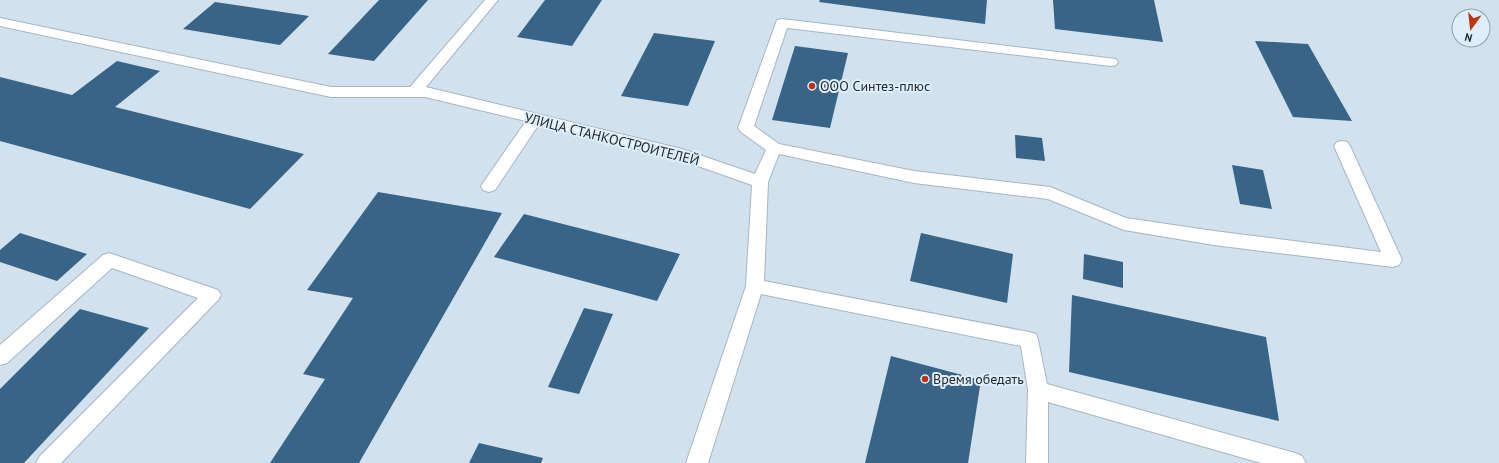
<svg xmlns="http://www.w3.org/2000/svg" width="1499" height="463" viewBox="0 0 1499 463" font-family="'PT Sans',sans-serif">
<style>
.building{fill:#376487}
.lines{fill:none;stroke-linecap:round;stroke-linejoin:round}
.service-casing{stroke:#a7b6c2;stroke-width:2}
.service{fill:#fff;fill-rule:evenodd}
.poi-dot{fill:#be3411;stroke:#dfeefb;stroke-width:1.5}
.labels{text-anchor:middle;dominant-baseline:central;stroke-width:4;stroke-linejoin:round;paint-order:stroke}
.poi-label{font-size:14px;fill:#252b30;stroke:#dfeefb;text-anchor:start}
.street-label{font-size:14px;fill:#252b30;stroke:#dfeefb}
</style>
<rect width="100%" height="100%" fill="#d2e1ee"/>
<path class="building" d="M 379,0 L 428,0 L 374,61 L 328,54 Z
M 545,0 L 602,0 L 572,46 L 517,37 Z
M 820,0 L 987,0 L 985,24 L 819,2 Z
M 1053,0 L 1154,0 L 1163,42 L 1055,29 Z
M 215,2 L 309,16 L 280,45 L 183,29 Z
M 654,33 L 715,41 L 688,106 L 621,96 Z
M 1255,41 L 1308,44 L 1352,121 L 1293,117 Z
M 795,46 L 848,53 L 830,128 L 772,120 Z
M 117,61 L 160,71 L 115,107 L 304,154 L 250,209 L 0,141 L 0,77 L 72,95 Z
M 1015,135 L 1042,138 L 1045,161 L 1016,158 Z
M 1232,165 L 1263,170 L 1272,209 L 1240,204 Z
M 378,192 L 502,213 L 359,463 L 270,463 L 325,379 L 303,374 L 353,298 L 307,290 Z
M 524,214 L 680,254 L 657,301 L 494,257 Z
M 20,233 L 87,254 L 57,281 L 0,262 L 0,250 Z
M 921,233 L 1013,254 L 1007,303 L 910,281 Z
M 1084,254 L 1123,262 L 1123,288 L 1083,279 Z
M 1072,295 L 1266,337 L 1279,421 L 1069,372 Z
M 584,308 L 613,314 L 579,394 L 548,387 Z
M 80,309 L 149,328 L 24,463 L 0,463 L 0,389 Z
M 891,356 L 981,380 L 968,463 L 865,463 Z
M 479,443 L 543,458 L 541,463 L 469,463 Z"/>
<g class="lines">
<g class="service-casing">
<path id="service" d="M 485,0 L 498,0 L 426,87 L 682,149 L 755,174 L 766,150 L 741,132 L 738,128 L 777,20 L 782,19 L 1116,59 L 1118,62 L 1116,65 L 1111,66 L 787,28 L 754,126 L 779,144 L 914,171 L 1050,187 L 1126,218 L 1214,231 L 1381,252 L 1334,146 L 1337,142 L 1342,141 L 1347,142 L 1350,146 L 1402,260 L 1399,265 L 1393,267 L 1214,245 L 1124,230 L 1048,199 L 914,183 L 779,154 L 768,182 L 764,281 L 1029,332 L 1036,334 L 1038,340 L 1047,384 L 1295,453 L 1302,456 L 1306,463 L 1261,463 L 1048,402 L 1048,463 L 1026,463 L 1028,390 L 1021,346 L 761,294 L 708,463 L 686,463 L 746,286 L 752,185 L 678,159 L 539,124 L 495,190 L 489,192 L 483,190 L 481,186 L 526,121 L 425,97 L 331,97 L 0,26 L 0,18 L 331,87 L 410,87 Z
M 109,253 L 218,290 L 221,295 L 218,300 L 61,463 L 36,463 L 40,456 L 198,298 L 112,268 L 7,363 L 0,365 L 0,345 L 103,255 Z"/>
</g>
<use href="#service" class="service"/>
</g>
<g class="poi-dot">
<circle cx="812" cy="86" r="4"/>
<circle cx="925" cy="379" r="4"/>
</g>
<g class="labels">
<g class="poi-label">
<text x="820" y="86">ООО Синтез-плюс</text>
<text x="933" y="379">Время обедать</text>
</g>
<g class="street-label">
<text transform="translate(612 139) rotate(14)">УЛИЦА СТАНКОСТРОИТЕЛЕЙ</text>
</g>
</g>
<g transform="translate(1471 28) rotate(195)"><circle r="19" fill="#dfeefb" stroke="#95a0aa"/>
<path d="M0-3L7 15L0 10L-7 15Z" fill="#be3411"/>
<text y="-6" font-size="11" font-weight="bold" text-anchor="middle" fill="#252b30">N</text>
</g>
</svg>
